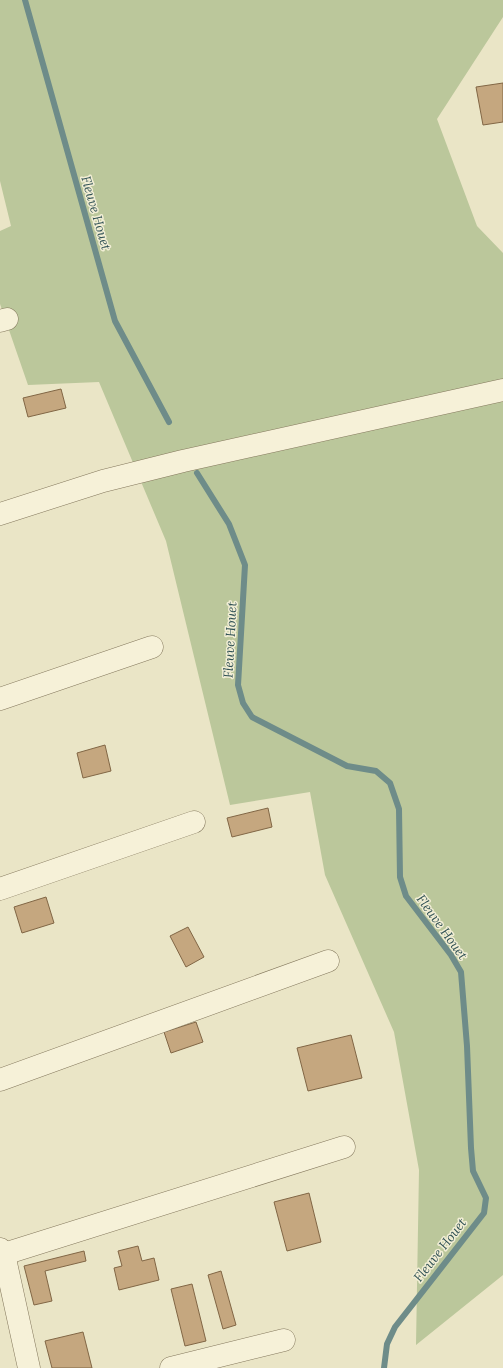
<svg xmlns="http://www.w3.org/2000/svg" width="503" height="1368" viewBox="0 0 503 1368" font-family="Lora,serif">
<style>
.green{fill:#bbc79b}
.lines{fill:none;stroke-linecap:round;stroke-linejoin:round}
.stream{stroke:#6e8c89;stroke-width:6}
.building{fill:#c5a77f;stroke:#816645}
.minor-casing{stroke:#84785d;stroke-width:23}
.minor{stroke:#f6f1d8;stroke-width:22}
.labels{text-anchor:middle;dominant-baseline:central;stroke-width:3;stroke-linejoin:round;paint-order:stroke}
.water-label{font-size:13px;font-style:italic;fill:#305154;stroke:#f2eed5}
</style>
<rect width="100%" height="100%" fill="#eae5c6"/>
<path class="green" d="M 0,0 L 503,0 L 503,17 L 437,119 L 477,226 L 503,253 L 503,1275 L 416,1345 L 419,1170 L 394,1032 L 325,875 L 310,792 L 230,805 L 166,541 L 99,382 L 28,385 L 0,304 L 0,231 L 11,226 L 0,181 Z"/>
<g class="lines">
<path class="stream" d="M 25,0 L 115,321 L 169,422
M 197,473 L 229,524 L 245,565 L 238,685 L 243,703 L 252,717 L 347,766 L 376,771 L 390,783 L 399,809 L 400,877 L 406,896 L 451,955 L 461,972 L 467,1046 L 471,1148 L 473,1171 L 486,1198 L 484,1213 L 395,1327 L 387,1344 L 384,1368"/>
</g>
<path class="building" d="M 503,83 L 503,122 L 483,125 L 476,87 Z
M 61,389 L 66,408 L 28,417 L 23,398 Z
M 105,745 L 111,771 L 83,778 L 77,753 Z
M 268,808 L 272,827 L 232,837 L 227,818 Z
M 46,897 L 54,923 L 22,933 L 14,907 Z
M 188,927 L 204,957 L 186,967 L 170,936 Z
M 196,1022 L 203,1042 L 171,1053 L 164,1032 Z
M 351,1035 L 362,1078 L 308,1091 L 297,1048 Z
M 309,1193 L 321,1242 L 287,1251 L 274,1202 Z
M 138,1246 L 142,1261 L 154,1258 L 159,1280 L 119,1290 L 114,1268 L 122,1266 L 118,1251 Z
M 84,1251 L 86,1261 L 45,1271 L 52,1301 L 34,1305 L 24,1266 Z
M 221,1271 L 236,1325 L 223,1329 L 208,1275 Z
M 192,1284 L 206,1341 L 185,1346 L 171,1289 Z
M 83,1332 L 92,1368 L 52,1368 L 45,1341 Z"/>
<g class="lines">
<g class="minor-casing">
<path id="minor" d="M 0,321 L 7,319
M 0,514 L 103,481 L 183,461 L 503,390
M 0,699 L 152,647
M 0,889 L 194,822
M 0,1080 L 328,961
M 0,1249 L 4,1254 L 29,1368
M 4,1254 L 344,1147
M 171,1368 L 284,1340"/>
</g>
<use href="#minor" class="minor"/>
</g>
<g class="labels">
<g class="water-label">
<text transform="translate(96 213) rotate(74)">Fleuve Houet</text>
<text transform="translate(230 640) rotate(-87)">Fleuve Houet</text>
<text transform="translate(442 927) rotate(54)">Fleuve Houet</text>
<text transform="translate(440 1250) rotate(-52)">Fleuve Houet</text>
</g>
</g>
</svg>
